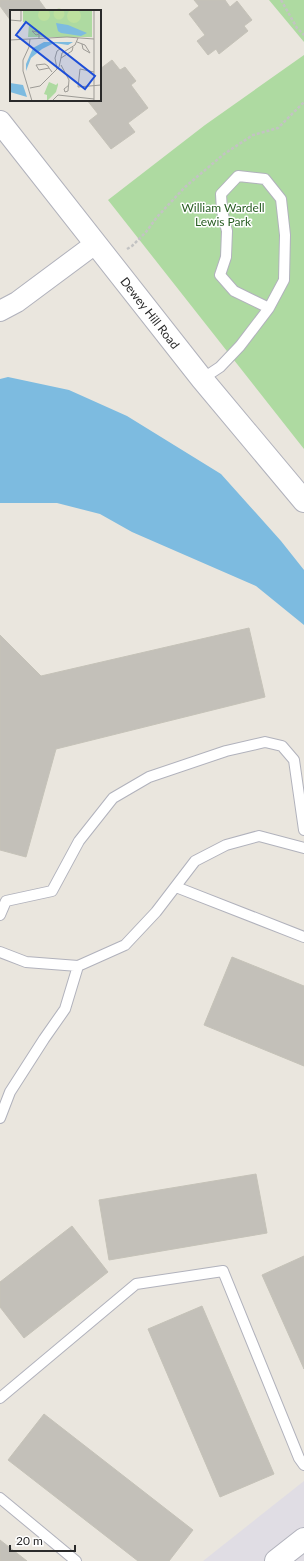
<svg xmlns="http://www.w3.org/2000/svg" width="304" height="1561" viewBox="0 0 304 1561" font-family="Lato,sans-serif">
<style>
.industrial{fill:#e0dde4}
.green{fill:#aedaa1}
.water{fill:#7dbbe0}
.building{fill:#c3c0b9;stroke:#c5c2b8}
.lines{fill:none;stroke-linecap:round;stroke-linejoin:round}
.lane-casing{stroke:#b1b2bc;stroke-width:12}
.street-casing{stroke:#b1b2bc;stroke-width:22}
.secondary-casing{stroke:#b1b2bc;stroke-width:24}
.path{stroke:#c3c3c3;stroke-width:2.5;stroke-dasharray:3 2;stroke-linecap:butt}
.lane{stroke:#fff;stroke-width:10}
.street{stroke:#fff;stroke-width:20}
.secondary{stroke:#fff;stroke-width:22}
.labels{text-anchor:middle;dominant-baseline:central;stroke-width:3;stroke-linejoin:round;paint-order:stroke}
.park-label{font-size:12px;fill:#295e23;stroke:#fff}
.street-label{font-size:12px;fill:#2a2a2a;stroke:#fff}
.inset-road{fill:none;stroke:#9d9b96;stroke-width:1}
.view{fill:#1d4ed8;fill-opacity:0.15;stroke:#1d4ed8;stroke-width:2}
.inset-edge{fill:none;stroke:#2a2a2a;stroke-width:2}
</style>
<rect width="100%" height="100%" fill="#eae6de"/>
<path class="industrial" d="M 304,1481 L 304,1561 L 203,1561 Z"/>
<path class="green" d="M 269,0 L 304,0 L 304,42 Z
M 304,55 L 304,449 L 108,200 L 205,125 Z"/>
<path class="water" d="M 8,377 L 69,390 L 127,416 L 221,474 L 281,541 L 304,570 L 304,625 L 256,586 L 132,532 L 100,514 L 57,503 L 0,503 L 0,379 Z"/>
<path class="building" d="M 0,0 L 39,0 L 47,11 L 11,11 L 11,21 L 0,6 Z
M 194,0 L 225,0 L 230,7 L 237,1 L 252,20 L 244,26 L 248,31 L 219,54 L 216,49 L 208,55 L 197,41 L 205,35 L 189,14 L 199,6 Z
M 112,60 L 120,70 L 125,67 L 136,81 L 131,85 L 148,108 L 128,123 L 135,132 L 111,149 L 89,121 L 98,114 L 87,100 L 100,100 L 100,69 Z
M 249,628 L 265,697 L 56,749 L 26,857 L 0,850 L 0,635 L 41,676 Z
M 232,957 L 304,986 L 304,1066 L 204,1025 Z
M 256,1174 L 267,1233 L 109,1260 L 99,1200 Z
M 72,1226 L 108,1272 L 24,1338 L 0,1307 L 0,1282 Z
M 304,1256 L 304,1369 L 262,1275 Z
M 202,1306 L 274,1474 L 220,1497 L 148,1329 Z
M 44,1414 L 193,1530 L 169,1561 L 138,1561 L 8,1460 Z
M 0,1540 L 27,1561 L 0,1561 Z"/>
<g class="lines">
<g class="lane-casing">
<path id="lane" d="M 202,379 L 220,367 L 240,346 L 269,308 L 284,280 L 285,235 L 281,199 L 265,179 L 238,176 L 221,194 L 222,211 L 227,231 L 226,257 L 220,275 L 234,291 L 269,308
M 176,887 L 304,937
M 0,915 L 6,901 L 52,891 L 79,841 L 113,798 L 149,777 L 226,751 L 265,742 L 282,746 L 294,760 L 304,830
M 0,952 L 26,962 L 78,966 L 125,945 L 156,912 L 195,861 L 226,845 L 259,836 L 304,848
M 0,1118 L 10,1092 L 44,1039 L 65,1009 L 78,966
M 0,1398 L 136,1284 L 223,1271 L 299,1458 L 304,1465
M 0,1498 L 76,1561"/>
</g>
<g class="street-casing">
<path id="street" d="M 0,311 L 17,302 L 95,244"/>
</g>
<g class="secondary-casing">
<path id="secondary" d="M 0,122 L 202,379 L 304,501
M 276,1561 L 304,1539"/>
</g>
<path class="path" d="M 281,0 L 297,28 L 304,35
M 127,249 L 132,246 L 146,232 L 157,217 L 185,187 L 224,154 L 253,135 L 278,128 L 304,102"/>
<use href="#lane" class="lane"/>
<use href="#street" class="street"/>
<use href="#secondary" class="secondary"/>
</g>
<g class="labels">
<g class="park-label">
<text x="223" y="207">William Wardell<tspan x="223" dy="14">Lewis Park</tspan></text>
</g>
<g class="street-label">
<text transform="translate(150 313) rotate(52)">Dewey Hill Road</text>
</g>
</g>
<g transform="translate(10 10)">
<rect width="91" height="91" fill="#eae6de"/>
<path d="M 13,0 L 82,0 L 82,27 L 18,27 L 19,14 L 13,12 ZM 39,72 L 46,75 L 48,73 L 48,75 L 46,82 L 37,91 L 37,85 L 34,84 Z" fill="#aedaa1"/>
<path d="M43.5 4a5.5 5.5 0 1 1 11 0a5.5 5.5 0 1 1-11 0ZM28 5a6 6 0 1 1 12 0a6 6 0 1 1-12 0ZM57 6a7 7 0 1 1 14 0a7 7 0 1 1-14 0Z" fill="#bde09e"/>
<path d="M 46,13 L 58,15 L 77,23 L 71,26 L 51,23 L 48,21 ZM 34,32 L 63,32 L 58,35 L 44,33 L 32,39 L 21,48 L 16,61 L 16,54 L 23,38 ZM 0,73 L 13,75 L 17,87 L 0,82 Z" fill="#7dbbe0"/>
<path class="inset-road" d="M 84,0 L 84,91M 0,10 L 11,11 L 11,0M 29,24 L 26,25 L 22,21 L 28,22 L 29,24 L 29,29M 20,29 L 19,37 L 13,50 L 13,61 L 22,91M 0,30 L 57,27 L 84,29M 67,32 L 75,35 L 80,43 L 73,39 L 72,34M 51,48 L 62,41 L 63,37M 51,55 L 59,70 L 58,81 L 55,82 L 54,79 L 59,75M 39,58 L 29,60 L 26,55 L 35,54 L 38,56 L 39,58 L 42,62M 47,59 L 45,48 L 47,41 L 50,39 L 54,41M 84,62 L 70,59 L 68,77 L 91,75M 20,78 L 30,76 L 49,57 L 52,43 L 65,35 L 68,28M 42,91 L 48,85 L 84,89"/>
<path class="view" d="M 16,12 L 85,66 L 75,79 L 6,25 Z"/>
<rect width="91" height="91" class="inset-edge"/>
</g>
<path d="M10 1545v6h65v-6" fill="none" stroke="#2a2a2a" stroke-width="2"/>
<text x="16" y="1545" font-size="12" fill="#2a2a2a" stroke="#ffffff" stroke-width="3" paint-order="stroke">20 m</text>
</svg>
